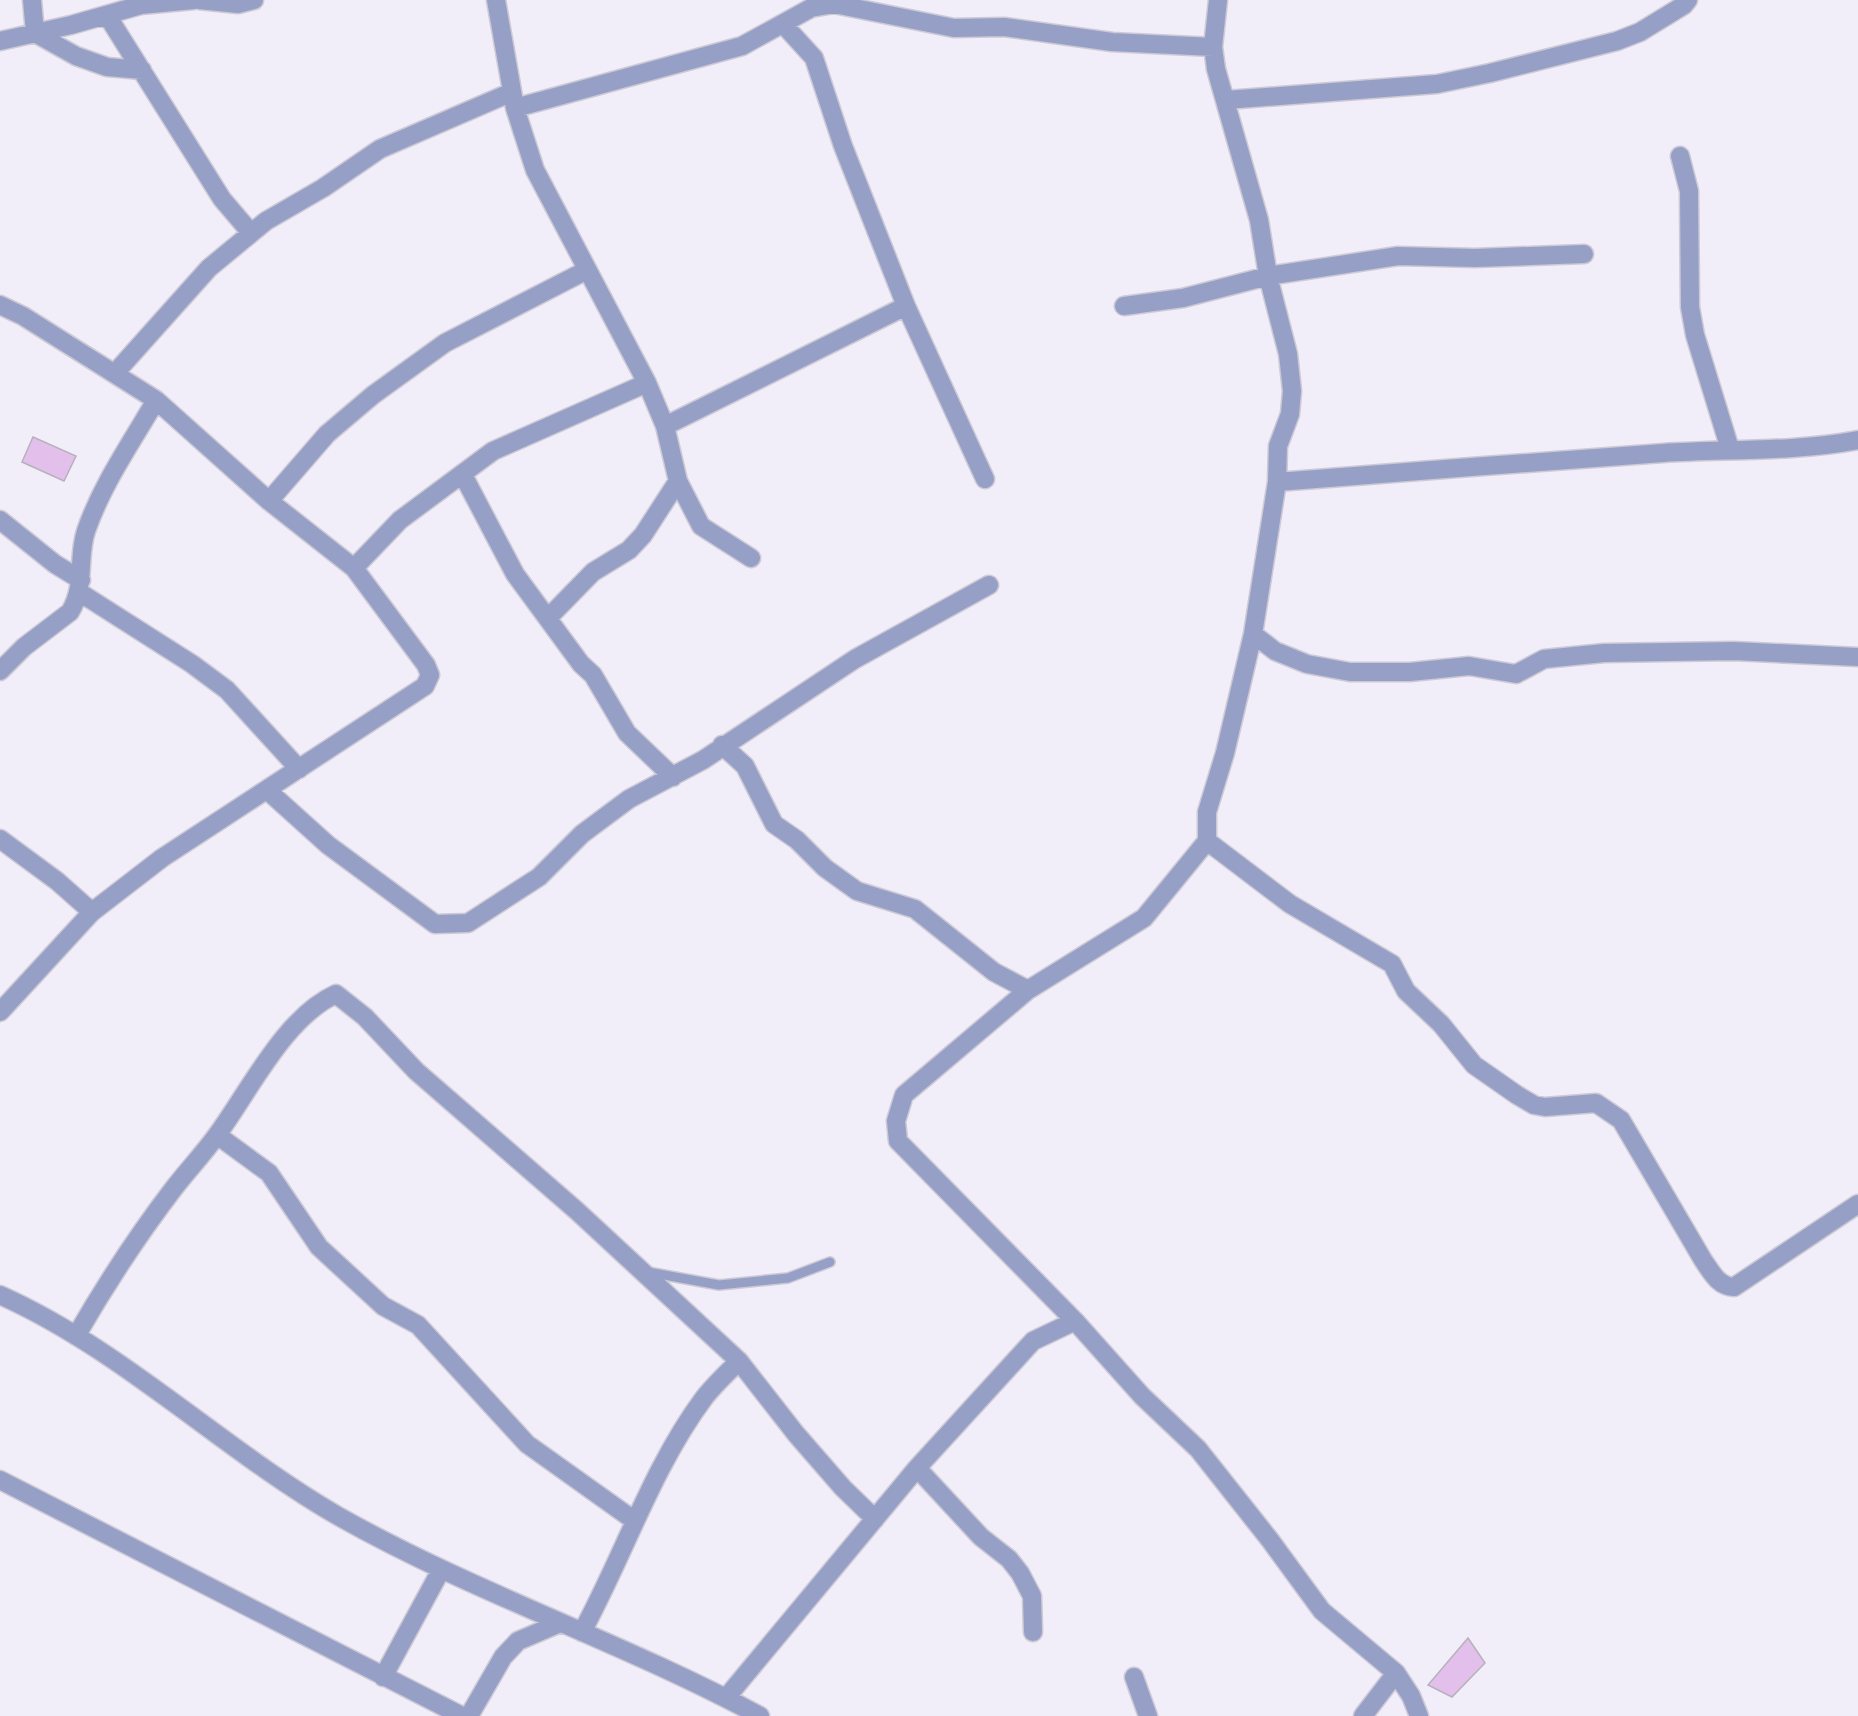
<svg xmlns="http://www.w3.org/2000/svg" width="1858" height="1716" viewBox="0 0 1858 1716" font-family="'Titillium Web',sans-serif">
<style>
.building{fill:#e2c0eb;stroke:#b8b0ba;stroke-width:1.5}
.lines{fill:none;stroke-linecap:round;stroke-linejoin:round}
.lane-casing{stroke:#cdcad5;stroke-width:12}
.street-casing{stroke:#cdcad5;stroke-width:21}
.lane{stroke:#96a0c7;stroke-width:9}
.street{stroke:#96a0c7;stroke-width:18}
</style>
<rect width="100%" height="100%" fill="#f1eefa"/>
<path class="building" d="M 33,437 L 76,456 L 64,481 L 22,462 Z
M 1468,1638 L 1485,1663 L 1452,1697 L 1428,1685 Z"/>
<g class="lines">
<g class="lane-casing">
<path id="lane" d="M 648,1272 L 719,1285 L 788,1278 L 830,1262"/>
</g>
<g class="street-casing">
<path id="street" d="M 32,0 L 35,33 L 76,56 L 107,67 L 142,70
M 199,0 L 238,4 L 254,0
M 496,0 L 515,108 L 535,170 L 647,383 L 665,426 L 678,481 L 701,526 L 751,558
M 1218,0 L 1213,47 L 1216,69 L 1259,220 L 1268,276 L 1288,354 L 1292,391 L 1290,414 L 1278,446 L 1277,482 L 1253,634 L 1225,753 L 1207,812 L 1207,841 L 1290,904 L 1392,964 L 1406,991 L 1441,1024 L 1474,1065 L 1517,1095 L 1534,1105 L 1545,1107 L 1596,1103 L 1621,1120 L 1703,1260 C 1712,1273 1718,1286 1734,1287 L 1858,1204
M 102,17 L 110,20 L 222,199 L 251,233
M 783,24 L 814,58 L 843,146 L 906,306 L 985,479
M 0,41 L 71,25 L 141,5 L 194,0
M 1226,100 L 1437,84 L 1490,73 L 1617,41 L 1640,32 L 1684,5 L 1688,0
M 515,108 L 742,46 L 811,8 L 834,4 L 954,28 L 1004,27 L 1112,42 L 1213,47
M 1680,156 L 1689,191 L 1690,307 L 1695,335 L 1730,449
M 0,305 L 23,316 L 156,400 L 269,501 L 354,568 L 426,665 L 430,675 L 425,686 L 162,858 L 92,912 L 0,1012
M 1124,306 L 1183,298 L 1268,276 L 1398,256 L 1475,258 L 1584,254
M 116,372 L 209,268 L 266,221 L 323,188 L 380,149 L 512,92
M 665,426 L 906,306
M 463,475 L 515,574 L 581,664 L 593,675 L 627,733 L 673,777
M 1277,482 C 1406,472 1534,462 1663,453 C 1727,449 1795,452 1858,440
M 269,501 L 327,434 L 373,395 L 445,343 L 587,270
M 0,520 L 55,564 L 81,580
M 354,568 L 400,520 L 493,451 L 647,383
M 79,592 L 192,664 L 227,690 L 299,769
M 548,618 L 593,572 L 629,550 L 643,535 L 678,481
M 1253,634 L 1275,651 L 1307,664 L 1350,672 L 1410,672 L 1469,666 L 1516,674 L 1544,659 L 1604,653 L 1734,651 L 1858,657
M 0,671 L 24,647 L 70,612 C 86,586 77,558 86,531 C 102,484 132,442 156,400
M 722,745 L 745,766 L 774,824 L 797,840 L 825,868 L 857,891 L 915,909 L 994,972 L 1028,990
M 267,790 L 328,845 L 435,924 L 468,923 L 539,877 L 582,834 L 629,799 L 703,760 L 855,659 L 989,585
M 0,839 L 57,881 L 92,912
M 1207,841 L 1144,918 L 1028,990 L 904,1095 L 896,1121 L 898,1141 L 1075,1321 L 1142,1396 L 1198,1449 L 1270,1540 L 1322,1611 L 1396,1673 L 1411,1696 L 1419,1716
M 217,1135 L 269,1173 L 319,1247 L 383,1306 L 418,1325 L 527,1444 L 635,1521
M 0,1295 C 123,1350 222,1449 338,1516 C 474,1593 623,1642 760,1716
M 76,1336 C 106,1284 138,1235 174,1188 C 188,1170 204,1153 217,1135 C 250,1090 285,1017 336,994 L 365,1017 L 416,1071 L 577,1211 L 739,1361 L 796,1434 L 843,1488 L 875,1519
M 917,1468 L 981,1537 L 1009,1559 L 1020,1573 L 1032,1596 L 1033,1632
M 0,1480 L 462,1716
M 582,1632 C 623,1557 653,1466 704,1398 C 714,1385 727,1373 739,1361
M 383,1677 L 441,1570
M 1134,1677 L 1148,1716
M 726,1698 L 917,1468 L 1033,1341 L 1075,1321
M 469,1716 L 503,1657 L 518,1641 L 560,1623
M 1363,1716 L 1396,1673"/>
</g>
<use href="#lane" class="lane"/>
<use href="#street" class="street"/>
</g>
</svg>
